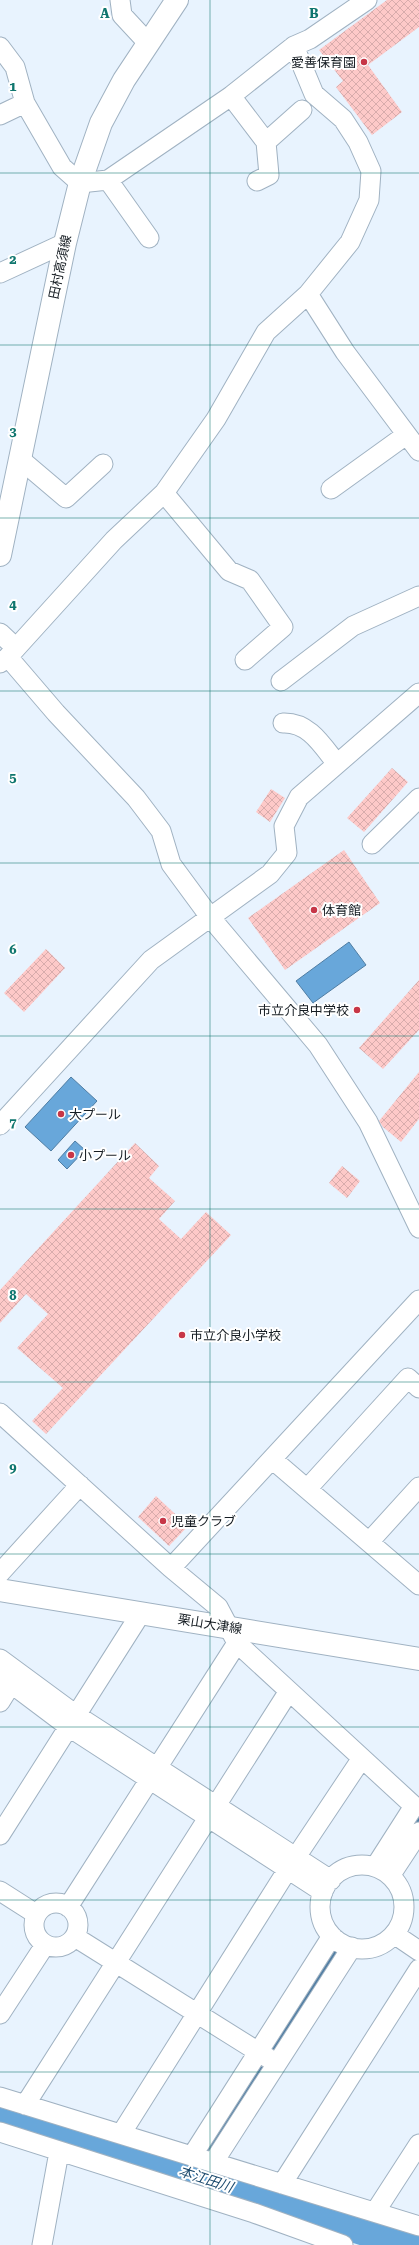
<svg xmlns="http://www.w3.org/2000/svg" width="419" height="2245" viewBox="0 0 419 2245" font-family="'Roboto Serif','Noto Sans JP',serif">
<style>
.water{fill:#68a7da;stroke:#4f7da3}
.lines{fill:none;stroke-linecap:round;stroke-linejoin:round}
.stream{stroke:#4f7da3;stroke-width:5.5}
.river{stroke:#68a7da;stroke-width:32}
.building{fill:url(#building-cross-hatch)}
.minor-casing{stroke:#a0b2c2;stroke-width:21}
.major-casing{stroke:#a0b2c2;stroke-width:24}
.minor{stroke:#fff;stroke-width:19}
.major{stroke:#fff;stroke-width:22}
.grid{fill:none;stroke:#0f766e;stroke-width:1;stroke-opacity:0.55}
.poi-dot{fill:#c73647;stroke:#fff;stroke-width:1.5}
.labels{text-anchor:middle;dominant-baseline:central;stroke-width:4;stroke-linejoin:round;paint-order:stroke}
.poi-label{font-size:13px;fill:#151c22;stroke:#fff;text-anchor:start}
.street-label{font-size:13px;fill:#151c22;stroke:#fff}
.water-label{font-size:14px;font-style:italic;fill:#1d4b6e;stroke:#fff}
.grid-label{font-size:13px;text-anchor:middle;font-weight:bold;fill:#0f766e;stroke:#fff;stroke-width:4;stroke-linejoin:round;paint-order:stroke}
</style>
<defs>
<pattern id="building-cross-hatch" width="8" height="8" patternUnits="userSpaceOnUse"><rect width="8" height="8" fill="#fdc9c8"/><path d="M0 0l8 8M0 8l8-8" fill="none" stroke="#d8acac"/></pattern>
</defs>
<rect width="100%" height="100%" fill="#e8f3fe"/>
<path class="water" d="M 349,942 L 366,965 L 313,1003 L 296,981 Z
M 71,1077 L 97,1101 L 51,1151 L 25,1127 Z
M 75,1141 L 85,1150 L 67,1169 L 58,1160 Z"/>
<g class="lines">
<path class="stream" d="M 411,1829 L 419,1818
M 193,2176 L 335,1950"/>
<path class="river" d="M 0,2113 L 412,2245"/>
</g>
<path class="building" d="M 387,0 L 419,0 L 419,27 L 368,65 L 402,112 L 372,135 L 336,87 L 343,81 L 319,50 Z
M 392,768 L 408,782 L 364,832 L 347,818 Z
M 271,789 L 285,798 L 270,822 L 256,812 Z
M 344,850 L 380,903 L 285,970 L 248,918 Z
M 46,949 L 65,968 L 24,1012 L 4,993 Z
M 419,980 L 419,1030 L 383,1069 L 359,1048 Z
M 419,1072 L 419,1119 L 401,1142 L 383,1127 L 379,1121 Z
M 135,1143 L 159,1166 L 149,1178 L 175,1201 L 159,1219 L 181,1239 L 206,1212 L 231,1235 L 46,1434 L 32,1421 L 63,1388 L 17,1348 L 48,1314 L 26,1294 L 0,1323 L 0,1290 Z
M 342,1166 L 360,1181 L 347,1198 L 329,1183 Z
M 156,1496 L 188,1526 L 169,1546 L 138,1517 Z"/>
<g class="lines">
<g class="minor-casing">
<path id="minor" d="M 120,0 L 122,15 L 148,43
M 0,47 L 15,67 L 25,103 L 62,167 L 80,183 L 108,180 L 231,96 L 294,46 L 310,39 L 367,0
M 231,96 L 266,142 L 269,175 L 257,181
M 0,115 L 25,103
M 266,142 L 302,110
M 108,180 L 149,238
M 0,273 L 65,243
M 308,294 L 345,352 L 419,451
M 20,459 L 66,498 L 103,464
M 331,489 L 406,435
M 164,493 L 229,571 L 250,580 L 283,627 L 245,660
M 0,633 L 16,648
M 8,657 L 56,713 L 136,798 L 161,831 L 171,864 L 210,917 L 318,1045 L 368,1122 L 419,1228
M 0,663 L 8,657 L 114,540 L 164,493 L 216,419 L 266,332 L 308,294 L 350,242 L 369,200 L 371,171 L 358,142 L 343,119 L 314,94 L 294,46
M 281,681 L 353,626 L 419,596
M 283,723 C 309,722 322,745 337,764
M 372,844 L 419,798
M 0,1125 L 151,960 L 270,874 L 287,853 L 284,826 L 299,797 L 419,693
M 0,1413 L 171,1568 L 218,1607 L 237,1643 L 414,1806 L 375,1867
M 272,1459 L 419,1585
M 307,1489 L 408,1378 L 419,1388
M 369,1542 L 419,1487
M 171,1568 L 419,1300
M 0,1573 L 80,1485
M 0,1659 L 76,1715 L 331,1880
M 0,1675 L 69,1727 L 323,1892
M 0,1702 L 18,1673
M 0,1835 L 141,1613
M320 1907a42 42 0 1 1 84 0a42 42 0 1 1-84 0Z
M 390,1876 L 419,1832
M 0,1891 L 36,1914
M34 1925a22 22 0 1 1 44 0a22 22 0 1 1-44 0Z
M 68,1907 L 237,1643
M 394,1934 L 419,1951
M 75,1937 L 268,2058
M 0,2014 L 45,1945
M 0,2097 L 419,2226
M 25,2105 L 289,1691
M 0,2132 L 254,2213 L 343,2245
M 121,2134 L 288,1869 L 362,1758
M 192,2156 L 332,1936
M 213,2163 L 352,1947
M 282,2184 L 419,1969
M 375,2212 L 419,2144
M 42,2245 L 59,2152"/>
</g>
<g class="major-casing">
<path id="major" d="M 0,555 L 65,243 L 80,183 L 101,123 L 124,80 L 177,0
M 0,1590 L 419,1659"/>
</g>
<use href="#minor" class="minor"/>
<use href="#major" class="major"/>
</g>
<path class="grid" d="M 210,0 L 210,2245M 0,173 L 419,173M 0,345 L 419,345M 0,518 L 419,518M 0,691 L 419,691M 0,863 L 419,863M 0,1036 L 419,1036M 0,1209 L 419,1209M 0,1382 L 419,1382M 0,1554 L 419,1554M 0,1727 L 419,1727M 0,1900 L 419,1900M 0,2072 L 419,2072"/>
<g class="poi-dot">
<circle cx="364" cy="62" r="4"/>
<circle cx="314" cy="910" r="4"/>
<circle cx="357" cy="1010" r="4"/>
<circle cx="61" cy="1114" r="4"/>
<circle cx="71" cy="1155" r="4"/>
<circle cx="182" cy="1335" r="4"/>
<circle cx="163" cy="1521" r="4"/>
</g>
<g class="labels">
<g class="poi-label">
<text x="356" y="62" text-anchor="end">愛善保育園</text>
<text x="322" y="910">体育館</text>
<text x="349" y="1010" text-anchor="end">市立介良中学校</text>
<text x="69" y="1114">大プール</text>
<text x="79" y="1155">小プール</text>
<text x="190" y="1335">市立介良小学校</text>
<text x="171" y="1521">児童クラブ</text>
</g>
<g class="street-label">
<text transform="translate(60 267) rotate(-78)">田村高須線</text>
<text transform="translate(210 1624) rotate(9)">栗山大津線</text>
</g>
<g class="water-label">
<text transform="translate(206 2179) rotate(18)">本江田川</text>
</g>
</g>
<g class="grid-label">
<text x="105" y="18">A</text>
<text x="314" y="18">B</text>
<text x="13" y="91">1</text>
<text x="13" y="264">2</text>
<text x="13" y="436">3</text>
<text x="13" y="609">4</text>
<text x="13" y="782">5</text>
<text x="13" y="954">6</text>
<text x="13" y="1127">7</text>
<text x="13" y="1300">8</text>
<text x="13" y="1472">9</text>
</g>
</svg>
